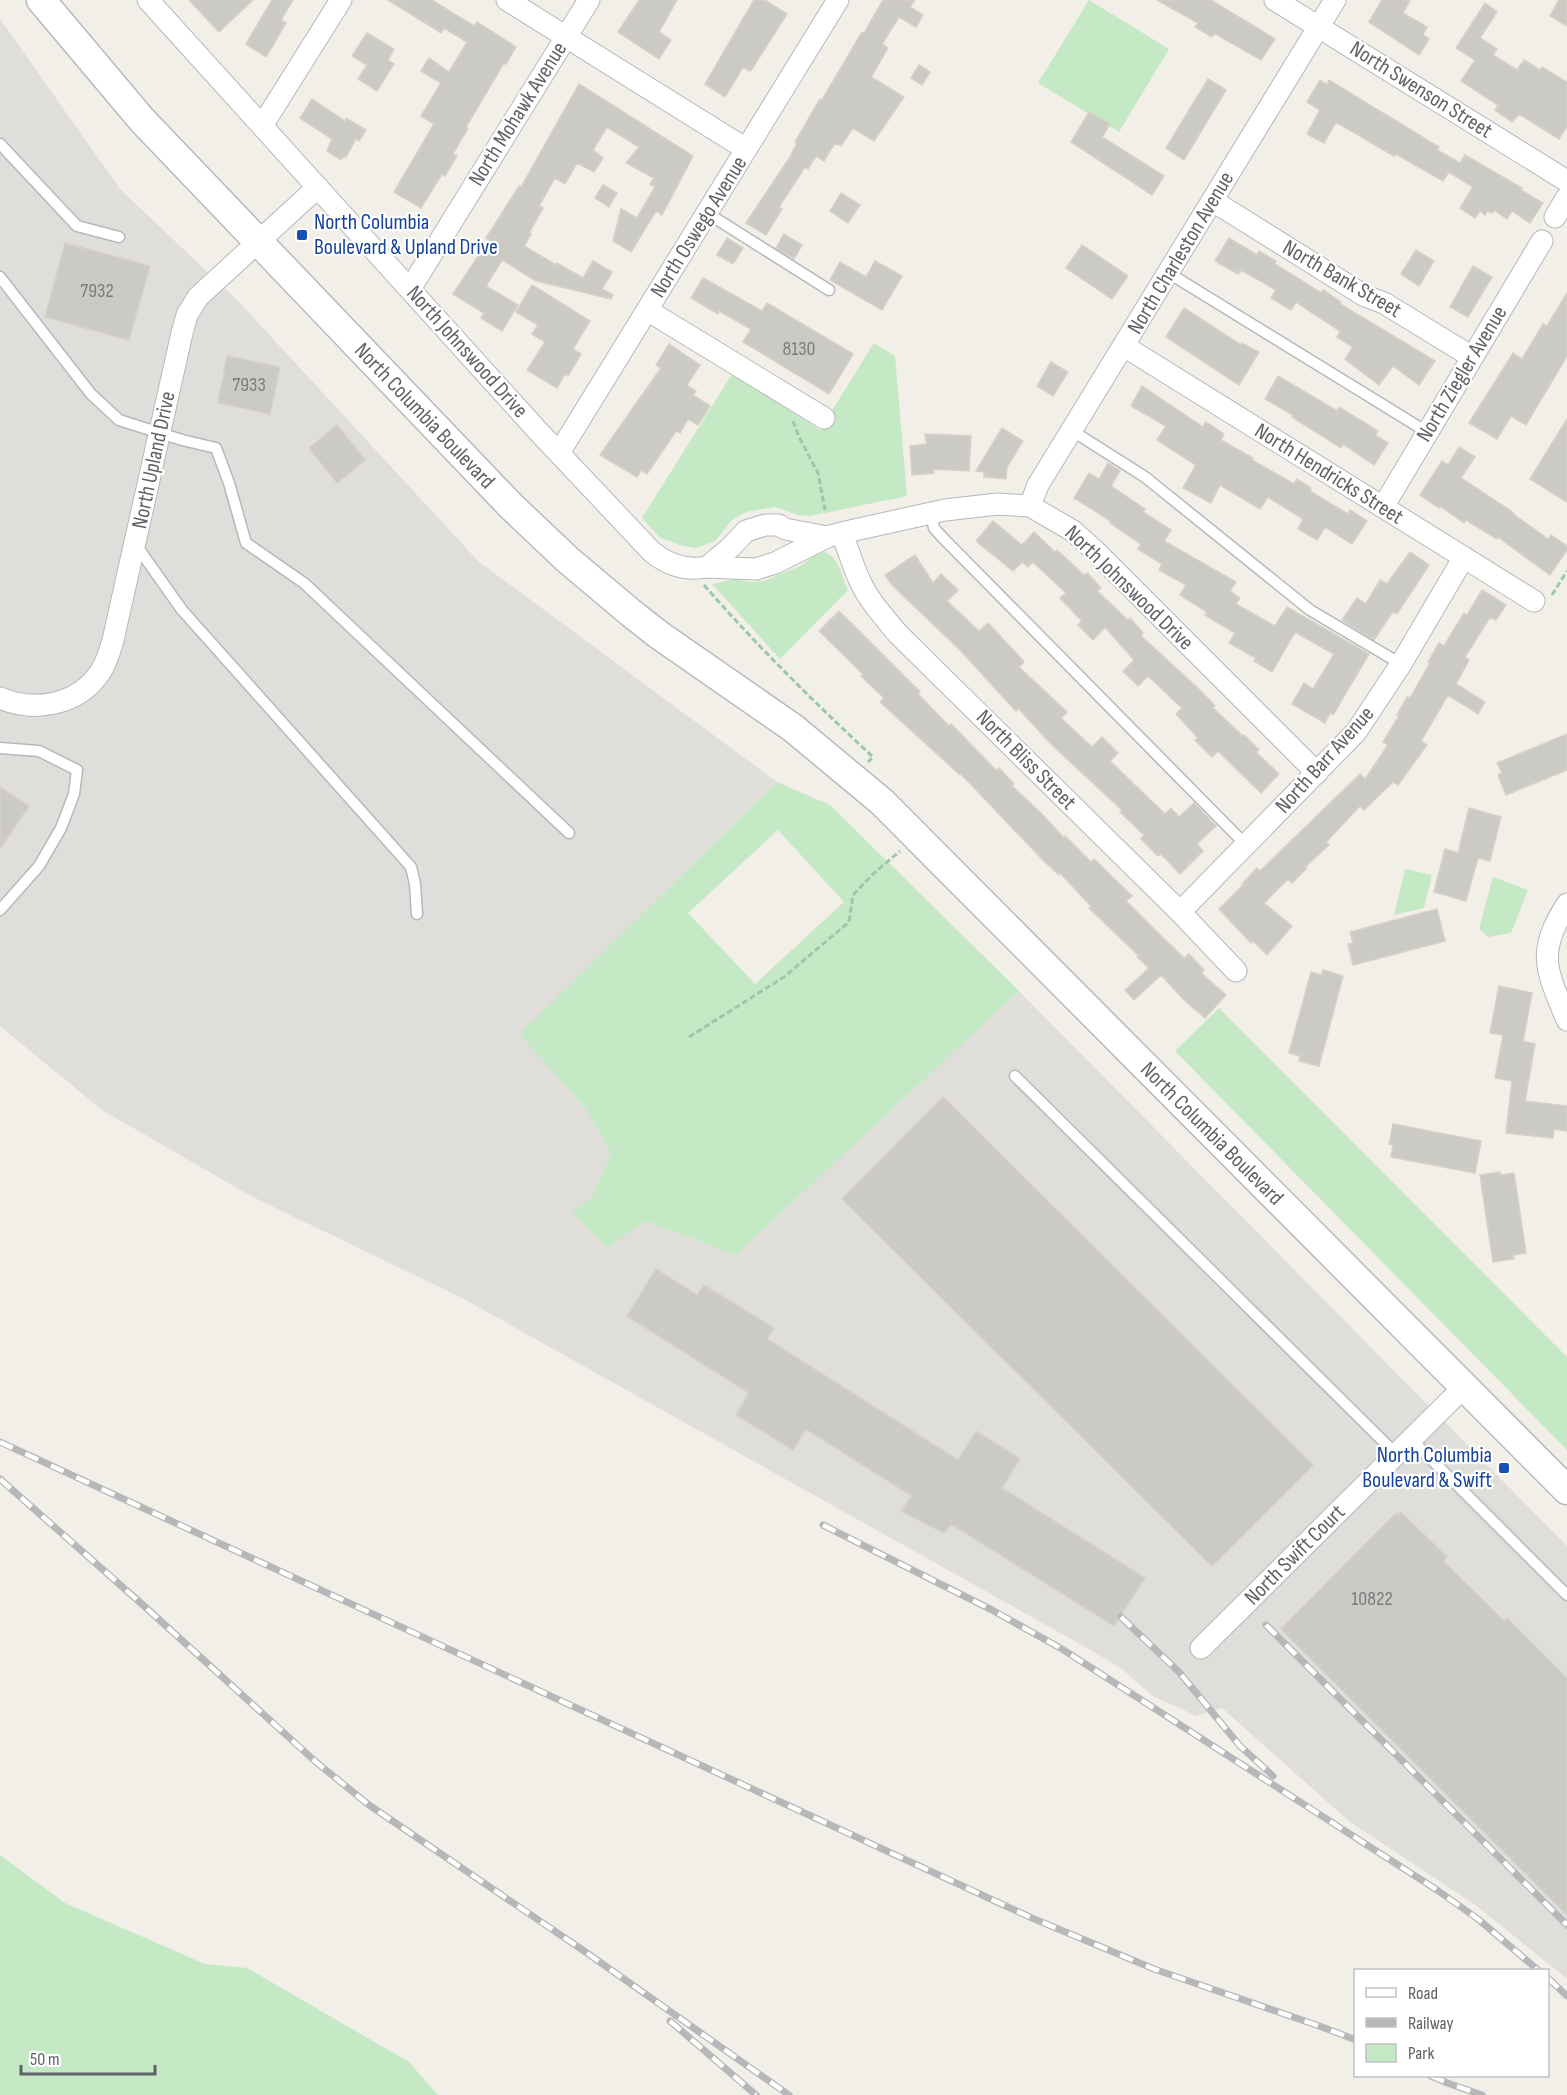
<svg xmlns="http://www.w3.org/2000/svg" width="1567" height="2095" viewBox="0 0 1567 2095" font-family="'Sofia Sans Condensed',sans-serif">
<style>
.industrial{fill:#e0deda}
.green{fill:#c5e8c5;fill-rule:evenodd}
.building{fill:#cccac5;stroke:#d6d1c6;stroke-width:1.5}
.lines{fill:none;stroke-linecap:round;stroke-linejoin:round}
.lane-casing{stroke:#b5b8bc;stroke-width:13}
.street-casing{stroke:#b5b8bc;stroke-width:23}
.secondary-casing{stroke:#b6babf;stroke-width:31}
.path{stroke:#9cc7a9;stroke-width:3;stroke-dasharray:6 3;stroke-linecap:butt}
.lane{stroke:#fff;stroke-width:10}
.street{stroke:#fff;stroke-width:21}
.secondary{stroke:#fff;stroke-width:28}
.rail-casing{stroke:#b6b7b8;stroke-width:7}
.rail{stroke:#fff;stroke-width:4.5;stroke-dasharray:14;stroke-linecap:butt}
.transit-dot{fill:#1a4fb4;stroke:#fff;stroke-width:2}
.labels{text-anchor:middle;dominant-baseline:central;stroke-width:4.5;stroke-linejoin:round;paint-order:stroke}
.number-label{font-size:20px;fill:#7a7d7f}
.street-label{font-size:22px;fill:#5f6368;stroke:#fff}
.transit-label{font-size:22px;fill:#164399;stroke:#fff;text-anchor:start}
</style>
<rect width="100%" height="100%" fill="#f1efe8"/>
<path class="industrial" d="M 0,19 L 120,189 L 240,303 L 478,561 L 777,782 L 519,1034 L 586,1109 L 611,1153 L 592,1197 L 572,1213 L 644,1221 L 736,1255 L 1019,991 L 1567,1546 L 1567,1979 L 1477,1906 L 1350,1822 L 1222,1708 L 1196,1716 L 1153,1696 L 1122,1669 L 1096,1653 L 464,1299 L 251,1196 L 102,1110 L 0,1026 Z"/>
<path class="green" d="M 1089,0 L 1169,49 L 1119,132 L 1038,83 Z
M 874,343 L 895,356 L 907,496 L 810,516 L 798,515 L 775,507 L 746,512 L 732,520 L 715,541 L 696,548 L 683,546 L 659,537 L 642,518 L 732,374 L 820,430 Z
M 824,552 C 839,556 842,577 848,590 L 780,659 L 712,584 L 735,579 L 751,582 L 763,581 L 801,566 L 813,556 Z
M 777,782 L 830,805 L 1019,991 L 736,1255 L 645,1221 L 607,1248 L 572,1213 L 592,1197 L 611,1153 L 586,1109 L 519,1034 ZM 778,830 L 844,902 L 755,984 L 688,913 Z
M 1405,869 L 1432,875 L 1424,908 L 1394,915 Z
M 1493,877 L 1528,890 L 1511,933 L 1488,937 L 1479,929 Z
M 1219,1008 L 1567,1357 L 1567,1450 L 1175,1051 Z
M 0,1855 L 65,1903 L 205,1964 L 247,1968 L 409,2062 L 438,2095 L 0,2095 Z"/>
<path class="building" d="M 189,0 L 253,0 L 219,32 Z
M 272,0 L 293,0 L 281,20 L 286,23 L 266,57 L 246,44 Z
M 388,0 L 432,0 L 474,26 L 477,22 L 516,47 L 506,64 L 504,63 L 466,127 L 468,128 L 453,154 L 457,156 L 445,176 L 442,174 L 421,208 L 394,192 L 434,124 L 421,116 L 441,83 L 421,71 L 429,58 L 449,72 L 467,42 L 444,28 L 441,33 Z
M 639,0 L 677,0 L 659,32 L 671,40 L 659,59 L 618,32 Z
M 754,0 L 765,0 L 787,14 L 752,69 L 750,71 L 743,67 L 725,97 L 705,84 Z
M 883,0 L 915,0 L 910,7 L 923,15 L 916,27 L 899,17 L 882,44 L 888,48 L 871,77 L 904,97 L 874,141 L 853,128 L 841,146 L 835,143 L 824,161 L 816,156 L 808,169 L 805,167 L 779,207 L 782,209 L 766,235 L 746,223 L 790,157 L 797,143 L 795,142 L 820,99 L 822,100 L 862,32 L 864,33 Z
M 1157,0 L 1211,0 L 1275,39 L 1261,60 L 1214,33 L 1212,37 L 1195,27 L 1198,23 Z
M 1382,0 L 1410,0 L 1403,13 L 1427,27 L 1423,35 L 1429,39 L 1419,55 L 1369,22 Z
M 1559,0 L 1567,0 L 1567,26 L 1550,16 Z
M 1485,3 L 1497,12 L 1480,38 L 1497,49 L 1493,55 L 1517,70 L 1524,60 L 1540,70 L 1542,67 L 1567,82 L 1567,126 L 1559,139 L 1519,114 L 1512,122 L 1495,110 L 1498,105 L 1461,81 L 1475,60 L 1456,48 Z
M 367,33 L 394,49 L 388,60 L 394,64 L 377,91 L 358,79 L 367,65 L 352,56 Z
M 919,65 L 930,72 L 922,85 L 911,78 Z
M 1208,79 L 1226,90 L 1184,160 L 1166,148 Z
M 1320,80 L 1327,85 L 1329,80 L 1439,147 L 1437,150 L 1460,163 L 1465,155 L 1522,188 L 1521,190 L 1543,203 L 1530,223 L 1512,211 L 1507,219 L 1494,210 L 1492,213 L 1487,211 L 1485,215 L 1480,211 L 1475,218 L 1460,208 L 1473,187 L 1449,172 L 1443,181 L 1396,154 L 1394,156 L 1336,122 L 1324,143 L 1307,134 L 1320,110 L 1307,102 Z
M 579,84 L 693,156 L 662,215 L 656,211 L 631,252 L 613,241 L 621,209 L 637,218 L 655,187 L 650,184 L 654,178 L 626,163 L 639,147 L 607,127 L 593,150 L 603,158 L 594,172 L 577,163 L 565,184 L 555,178 L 539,206 L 543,208 L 529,233 L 531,234 L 524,246 L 556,265 L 557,263 L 583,278 L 593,261 L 612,272 L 602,289 L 613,295 L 611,299 L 536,281 L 502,260 L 486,286 L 518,305 L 502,331 L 481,318 L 484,313 L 453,294 L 489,240 L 486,238 L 519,186 L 521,187 Z
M 312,99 L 345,121 L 346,118 L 366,130 L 359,141 L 356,139 L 346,157 L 344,156 L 341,160 L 327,151 L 332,139 L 300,118 Z
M 1089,112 L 1110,124 L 1102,137 L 1164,176 L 1152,195 L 1071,142 Z
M 603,185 L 617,193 L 609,207 L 595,198 Z
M 841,193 L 860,205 L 848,223 L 830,211 Z
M 784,234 L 802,245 L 794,259 L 776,248 Z
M 727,238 L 743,248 L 733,264 L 717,255 Z
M 1229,238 L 1257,255 L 1259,251 L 1276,261 L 1275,264 L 1321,293 L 1323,290 L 1341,302 L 1340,304 L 1435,361 L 1419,385 L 1393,366 L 1379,385 L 1345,359 L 1353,347 L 1337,337 L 1340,331 L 1296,302 L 1291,310 L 1271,298 L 1276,290 L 1241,270 L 1238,274 L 1215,261 Z
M 65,243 L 150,266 L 129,340 L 45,317 Z
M 1082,245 L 1128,276 L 1112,299 L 1066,268 Z
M 1416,250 L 1434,261 L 1419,286 L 1401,274 Z
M 875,261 L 902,276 L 882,310 L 830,280 L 840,262 L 866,277 Z
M 1473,266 L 1492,277 L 1468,317 L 1450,307 Z
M 703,278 L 762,311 L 767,303 L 853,354 L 829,394 L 743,342 L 751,329 L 719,311 L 718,314 L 691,298 Z
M 532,285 L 590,321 L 573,349 L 581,354 L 568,376 L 565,374 L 557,388 L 527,370 L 545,342 L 532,334 L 538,325 L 516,312 Z
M 1567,293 L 1567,356 L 1526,425 L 1511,416 L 1497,439 L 1469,423 L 1513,353 L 1522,359 L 1543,324 L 1547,326 Z
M 1184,308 L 1241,345 L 1242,343 L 1259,352 L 1239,385 L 1166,337 Z
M 669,344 L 700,365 L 687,385 L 696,391 L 693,395 L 710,406 L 698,425 L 688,419 L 680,433 L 676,431 L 647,474 L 641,470 L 637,477 L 600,455 L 661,368 L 656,365 Z
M 227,356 L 280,367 L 270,414 L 218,403 Z
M 1051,362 L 1068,372 L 1053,396 L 1037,386 Z
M 1278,376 L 1337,411 L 1339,407 L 1378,431 L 1375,435 L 1388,443 L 1374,465 L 1343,444 L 1341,448 L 1292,417 L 1293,415 L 1265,399 Z
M 1142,386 L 1203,427 L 1206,422 L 1224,434 L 1221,440 L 1253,458 L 1252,460 L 1294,484 L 1297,479 L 1311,488 L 1310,491 L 1348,514 L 1350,510 L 1367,521 L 1352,544 L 1325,527 L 1317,540 L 1298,529 L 1303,519 L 1268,497 L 1260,509 L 1220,485 L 1211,503 L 1183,488 L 1196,465 L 1157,440 L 1166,426 L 1131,406 Z
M 1567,419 L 1567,502 L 1530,479 Z
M 337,425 L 365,460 L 337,483 L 309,448 Z
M 1002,428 L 1023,441 L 1007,467 L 1006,479 L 984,477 L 984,472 L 976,471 Z
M 925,434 L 971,436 L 969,471 L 933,469 L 934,473 L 912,475 L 910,446 L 927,444 Z
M 1459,447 L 1475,457 L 1461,478 L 1514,513 L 1513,514 L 1548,539 L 1551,535 L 1567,546 L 1567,550 L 1550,575 L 1498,537 L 1497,539 L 1466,520 L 1464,523 L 1440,506 L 1439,508 L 1420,495 L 1442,461 L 1448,465 Z
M 1108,463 L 1120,471 L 1111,486 L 1145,509 L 1143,512 L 1171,530 L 1164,541 L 1236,582 L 1230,591 L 1240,598 L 1236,604 L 1275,626 L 1287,607 L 1369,654 L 1333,715 L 1330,713 L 1325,723 L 1292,704 L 1304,683 L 1313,689 L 1334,654 L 1295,632 L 1272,672 L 1254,661 L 1256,658 L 1229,643 L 1235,633 L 1205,615 L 1207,612 L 1180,595 L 1186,585 L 1159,570 L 1162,564 L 1138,549 L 1141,544 L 1110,523 L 1111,521 L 1074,498 L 1089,473 L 1099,479 Z
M 993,521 L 1022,545 L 1034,532 L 1055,552 L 1057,550 L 1084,575 L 1087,573 L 1101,588 L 1097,591 L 1128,620 L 1130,618 L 1143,633 L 1141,636 L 1200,690 L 1215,706 L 1213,708 L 1243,736 L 1244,735 L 1259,750 L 1256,752 L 1279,774 L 1261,793 L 1218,751 L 1212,757 L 1195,740 L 1198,738 L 1176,714 L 1182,708 L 1148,676 L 1138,686 L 1123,671 L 1134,660 L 1105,627 L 1093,640 L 1078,625 L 1082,621 L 1060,598 L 1066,593 L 1033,562 L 1028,567 L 1022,562 L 1013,571 L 976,541 Z
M 1410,552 L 1429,565 L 1397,614 L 1393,611 L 1374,640 L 1342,620 L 1357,598 L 1366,604 L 1380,580 L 1387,584 Z
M 915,555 L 933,583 L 941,574 L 958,590 L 947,601 L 979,631 L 988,623 L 1018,655 L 1024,662 L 1019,667 L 1067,712 L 1061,718 L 1092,747 L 1102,737 L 1118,753 L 1110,761 L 1165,814 L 1171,808 L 1179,817 L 1194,803 L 1216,826 L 1197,844 L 1203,851 L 1180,874 L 1161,854 L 1158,856 L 1141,839 L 1144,835 L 1120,812 L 1122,810 L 1051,744 L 1018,708 L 1016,711 L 960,650 L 892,585 L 885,575 Z
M 1482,590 L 1506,605 L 1496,620 L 1490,617 L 1465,657 L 1469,660 L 1456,684 L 1485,702 L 1478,714 L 1448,695 L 1421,741 L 1427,745 L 1398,785 L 1393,782 L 1364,810 L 1360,806 L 1326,842 L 1329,845 L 1305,867 L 1307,868 L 1292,883 L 1288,879 L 1264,903 L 1292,926 L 1267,955 L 1253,941 L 1251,943 L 1219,909 L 1243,885 L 1242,884 L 1257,868 L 1260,871 L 1360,774 L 1365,779 L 1388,745 L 1383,742 L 1399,716 L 1397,715 L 1407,697 L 1410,698 L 1430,663 L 1428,662 L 1439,643 L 1444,646 L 1464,613 L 1467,615 Z
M 839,611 L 920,692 L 918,694 L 949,726 L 951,724 L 997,771 L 999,768 L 1014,784 L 1012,786 L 1042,814 L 1064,838 L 1065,836 L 1091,862 L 1094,859 L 1132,896 L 1126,901 L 1148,923 L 1184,958 L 1189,954 L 1204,970 L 1201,973 L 1226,995 L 1205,1018 L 1185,1001 L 1161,975 L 1134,1000 L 1125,990 L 1149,968 L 1137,957 L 1139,956 L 1089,908 L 1091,906 L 1060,873 L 1059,875 L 1043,860 L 960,773 L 959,774 L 880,702 L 884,698 L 861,676 L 863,674 L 819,631 Z
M 1567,734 L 1567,770 L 1506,795 L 1498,775 L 1502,773 L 1497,763 Z
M 0,787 L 29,806 L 0,849 Z
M 1469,808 L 1501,817 L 1490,861 L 1478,858 L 1466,901 L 1434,892 L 1445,849 L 1458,853 Z
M 1437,909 L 1445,941 L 1353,965 L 1348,944 L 1353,943 L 1350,932 Z
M 1323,970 L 1343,976 L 1319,1066 L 1299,1061 L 1300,1056 L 1289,1053 L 1311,972 L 1322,975 Z
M 1499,986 L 1532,993 L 1523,1041 L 1535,1044 L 1525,1101 L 1567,1106 L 1567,1131 L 1554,1129 L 1553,1138 L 1506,1133 L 1512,1081 L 1495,1078 L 1503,1035 L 1490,1033 Z
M 943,1097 L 1313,1465 L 1212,1566 L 842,1199 Z
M 1393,1124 L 1481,1141 L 1475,1173 L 1391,1157 L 1393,1145 L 1389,1144 Z
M 1500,1172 L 1501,1175 L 1514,1173 L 1526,1253 L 1513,1255 L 1514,1259 L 1493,1262 L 1480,1175 Z
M 656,1269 L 697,1295 L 704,1285 L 774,1328 L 767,1339 L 958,1460 L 976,1431 L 1020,1459 L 1002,1488 L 1145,1578 L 1114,1626 L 951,1524 L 944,1533 L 901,1511 L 912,1496 L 806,1429 L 793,1450 L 736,1415 L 749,1393 L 627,1316 Z
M 1401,1512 L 1447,1557 L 1443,1561 L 1504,1621 L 1507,1618 L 1567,1678 L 1567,1915 L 1281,1629 L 1396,1513 L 1398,1515 Z"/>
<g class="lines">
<g class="lane-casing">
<path id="lane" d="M 0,144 L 77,226 L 119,237
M 707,213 L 829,290
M 1167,272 L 1427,432
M 0,277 L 91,394 L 119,420 L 182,440 L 216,448 L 229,483 L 246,543 L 304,583 L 569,833
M 1071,430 L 1145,477 L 1310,610 L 1401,664
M 931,513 L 934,528 L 942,537 L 1246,845
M 136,545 L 182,610 L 411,867 L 415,884 L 417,914
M 0,748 L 39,751 L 77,770 L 74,794 L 61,828 L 39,866 L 0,910
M 1015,1076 L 1396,1454
M 1411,1439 L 1567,1595"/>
</g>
<g class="street-casing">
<path id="street" d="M 148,0 L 537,430 L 652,552 C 668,565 686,571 707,567
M 507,0 L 746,149
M 1275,0 L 1567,181
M 262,126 L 341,0
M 1213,201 L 1365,296 L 1384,303 L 1472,357
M 1555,217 L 1567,197
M 410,289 L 589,0
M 647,310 L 824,418
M 1124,346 L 1534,601
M 559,453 L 838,0
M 1030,506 L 1038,485 L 1335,0
M 1383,507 L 1542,241
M 841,533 C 849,549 852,565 860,581 C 869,601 884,617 898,634 L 1180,912 L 1236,971
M 827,537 L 785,529 L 779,525 L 765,525 L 746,531 L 731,547 L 707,567 L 756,569 L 775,563 L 827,537 L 841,533 L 945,510 L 998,504 L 1030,506 L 1073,531 L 1094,550 L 1317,773
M 0,698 C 35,713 79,705 101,671 C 107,661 110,651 113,640 L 182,333 L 187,315 L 198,297 L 318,187
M 1567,904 C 1536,953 1546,969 1567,1020
M 1180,912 L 1356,732 L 1401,664 L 1464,557
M 1201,1648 L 1465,1386"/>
</g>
<g class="secondary-casing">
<g id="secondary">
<path id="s1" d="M 41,0 L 142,120 L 511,506 L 568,560 L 631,613 L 659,635 L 793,728 L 882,802 L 1567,1490"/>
</g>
</g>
<path class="path" d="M 793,421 L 799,437 L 818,473 L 825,510
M 704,585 C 757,646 814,702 873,757 L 868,762
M 1552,595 L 1567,571
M 689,1037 L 784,977 L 849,922 L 853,895 L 873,874 L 900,851"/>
<use href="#lane" class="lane"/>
<use href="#street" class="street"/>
<use href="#secondary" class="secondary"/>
<g class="rail-casing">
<path id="rail" d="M 0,1442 L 1032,1918 L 1154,1969 L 1322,2027 L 1356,2040
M 0,1479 L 143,1605 L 316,1762 L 369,1805 L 587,1953 L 789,2095
M 823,1525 L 992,1610 L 1062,1649 L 1437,1890 L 1478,1919 L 1538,1970
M 1121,1617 L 1179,1672 L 1240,1746 L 1273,1776
M 1266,1625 L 1567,1925
M 1548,1978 L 1567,1996
M 670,2021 L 756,2095
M 1431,2076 L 1450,2084 L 1482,2095"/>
</g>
<use href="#rail" class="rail"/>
</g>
<g class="transit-dot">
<rect x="296" y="229" width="12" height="12" rx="3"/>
<rect x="1498" y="1462" width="12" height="12" rx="3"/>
</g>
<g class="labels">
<g class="number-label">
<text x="97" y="291">7932</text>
<text x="799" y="349">8130</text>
<text x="249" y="385">7933</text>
<text x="1372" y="1599">10822</text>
</g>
<g class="street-label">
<text transform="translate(1421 90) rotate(32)">North Swenson Street</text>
<text transform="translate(518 114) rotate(-58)">North Mohawk Avenue</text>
<text transform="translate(699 227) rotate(-58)">North Oswego Avenue</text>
<text transform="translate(1181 253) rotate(-59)">North Charleston Avenue</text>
<text transform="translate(1342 279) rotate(30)">North Bank Street</text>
<text transform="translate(467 352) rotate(48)">North Johnswood Drive</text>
<text transform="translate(1462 374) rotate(-59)">North Ziegler Avenue</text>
<text stroke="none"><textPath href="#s1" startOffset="566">North Columbia Boulevard</textPath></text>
<text transform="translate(154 460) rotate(-78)">North Upland Drive</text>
<text transform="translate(1329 474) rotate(32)">North Hendricks Street</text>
<text transform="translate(1129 588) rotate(44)">North Johnswood Drive</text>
<text transform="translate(1026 760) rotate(45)">North Bliss Street</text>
<text transform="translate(1325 760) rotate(-48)">North Barr Avenue</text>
<text stroke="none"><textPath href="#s1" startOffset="1634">North Columbia Boulevard</textPath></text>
<text transform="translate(1295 1555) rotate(-45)">North Swift Court</text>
</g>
<g class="transit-label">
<text x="314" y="222">North Columbia<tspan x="314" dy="25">Boulevard &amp; Upland Drive</tspan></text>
<text x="1492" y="1455" text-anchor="end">North Columbia<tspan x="1492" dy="25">Boulevard &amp; Swift</tspan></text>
</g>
</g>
<rect x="1354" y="1969" width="195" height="108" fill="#ffffff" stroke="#bfc1c3" stroke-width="1.5"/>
<rect x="1366" y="1988" width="30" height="9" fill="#ffffff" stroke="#bfc1c3" stroke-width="1.5"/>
<text x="1408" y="1999" font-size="18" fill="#5f6368">Road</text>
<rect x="1366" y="2018" width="30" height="9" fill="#b6b7b8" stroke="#bfc1c3" stroke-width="1.5"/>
<text x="1408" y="2029" font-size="18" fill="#5f6368">Railway</text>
<rect x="1366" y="2044" width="30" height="18" fill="#c5e8c5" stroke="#bfc1c3" stroke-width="1.5"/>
<text x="1408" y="2059" font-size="18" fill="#5f6368">Park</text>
<path d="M21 2065v9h134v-9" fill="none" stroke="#5f6368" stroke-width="3"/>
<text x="30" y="2065" font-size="18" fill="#5f6368" stroke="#ffffff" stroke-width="4.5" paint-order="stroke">50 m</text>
</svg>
